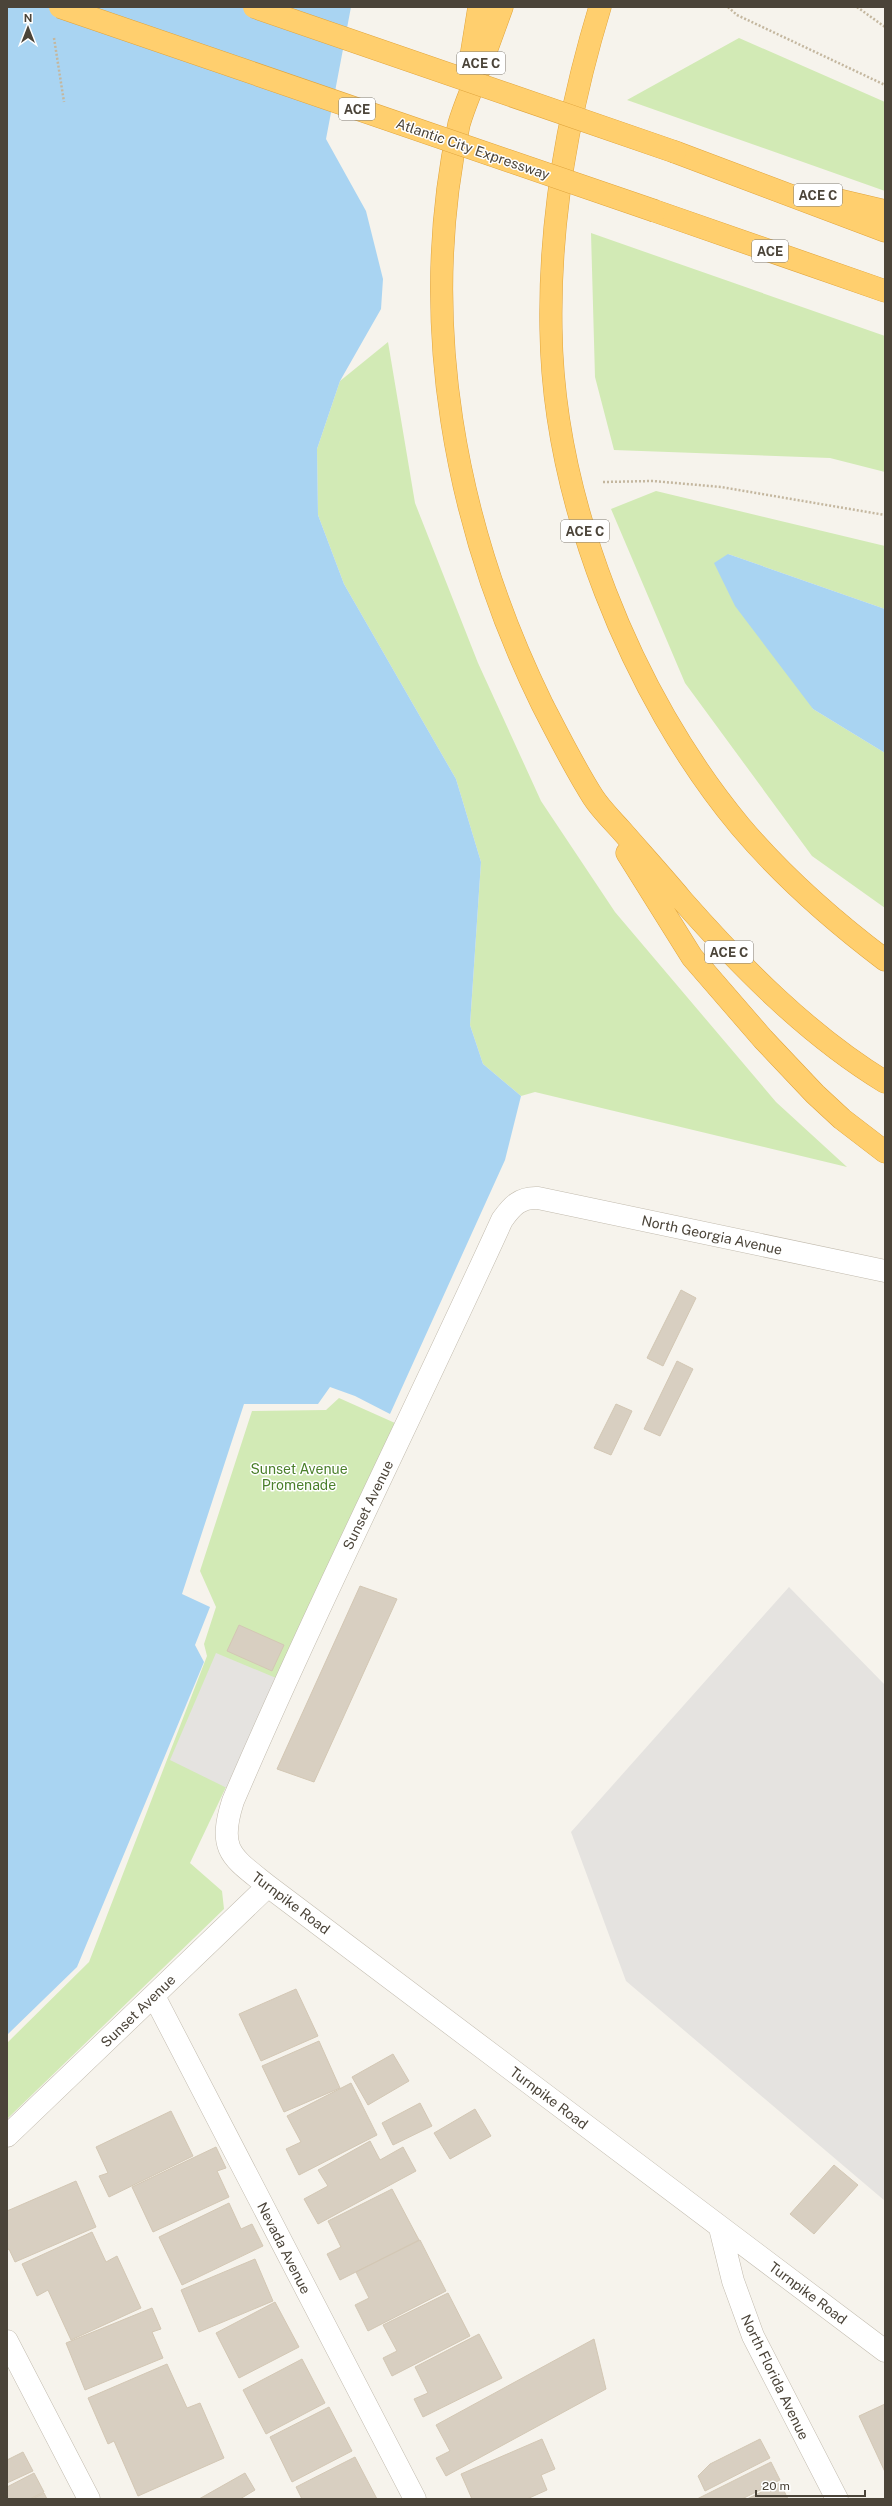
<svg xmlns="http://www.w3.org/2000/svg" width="892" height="2506" viewBox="0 0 892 2506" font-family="'Public Sans',sans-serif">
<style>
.green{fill:#d2eab5}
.parking{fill:#e5e3e0}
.water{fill:#a9d4f2}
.building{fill:#d8cfc1;stroke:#d3c7b4}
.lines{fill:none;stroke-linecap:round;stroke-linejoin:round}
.minor-casing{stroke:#c2bbae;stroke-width:23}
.highway-casing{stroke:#e0a43c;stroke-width:23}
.path{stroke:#c4b79f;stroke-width:2.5;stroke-dasharray:2 2;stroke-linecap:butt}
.minor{stroke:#fff;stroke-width:22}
.highway{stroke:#ffcf6e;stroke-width:22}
.highway-bridge-casing{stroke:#e0a43c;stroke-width:23;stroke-linecap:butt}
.highway-bridge{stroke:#ffcf6e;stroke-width:22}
.labels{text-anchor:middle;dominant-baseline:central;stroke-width:3;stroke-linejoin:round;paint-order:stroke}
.shield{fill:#fff;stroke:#817c74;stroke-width:1}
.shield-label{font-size:13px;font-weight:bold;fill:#4b4439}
.street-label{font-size:14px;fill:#4b4439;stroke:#fff}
.park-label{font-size:14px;fill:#4a7f2a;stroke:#fff}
</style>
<rect width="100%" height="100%" fill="#f6f3ec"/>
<path class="green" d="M 739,38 L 885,102 L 885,191 L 627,100 Z
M 591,233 L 885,336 L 885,472 L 830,458 L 614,450 L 595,377 Z
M 388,342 L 415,503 L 478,663 L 541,801 L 615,912 L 776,1102 L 847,1167 L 535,1092 L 521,1096 L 483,1064 L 470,1025 L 481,862 L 456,779 L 344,584 L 318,515 L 317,449 L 340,381 Z
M 656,491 L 885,546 L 885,609 L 728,554 L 813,709 L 885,753 L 885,908 L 812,856 L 685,683 L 611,509 Z
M 339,1398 L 395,1423 L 291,1650 L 190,1863 L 222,1891 L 224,1909 L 7,2119 L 7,2043 L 89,1962 L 207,1656 L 204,1644 L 216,1607 L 200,1571 L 252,1411 L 326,1410 Z"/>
<path class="parking" d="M 789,1587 L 885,1685 L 885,2201 L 626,1981 L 571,1832 Z
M 216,1653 L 276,1678 L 229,1789 L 170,1760 Z"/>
<path class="water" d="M 7,7 L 351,7 L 326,139 L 366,211 L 383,279 L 381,309 L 340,381 L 317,449 L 318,515 L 344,584 L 456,779 L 481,862 L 470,1025 L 483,1064 L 521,1096 L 505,1160 L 390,1414 L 355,1396 L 330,1387 L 318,1404 L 244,1404 L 182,1594 L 210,1607 L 195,1645 L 204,1662 L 77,1967 L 7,2035 Z
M 728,554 L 885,609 L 885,753 L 813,709 L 735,606 L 714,563 Z"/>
<path class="building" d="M 681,1290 L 696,1298 L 663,1366 L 647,1358 Z
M 677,1361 L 693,1369 L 660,1436 L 644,1429 Z
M 616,1404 L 632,1411 L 611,1455 L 594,1448 Z
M 360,1586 L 397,1599 L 314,1782 L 277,1769 Z
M 239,1625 L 284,1645 L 272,1671 L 227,1651 Z
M 296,1989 L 318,2036 L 261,2061 L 239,2014 Z
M 319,2041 L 340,2088 L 284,2112 L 262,2066 Z
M 393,2054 L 409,2081 L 368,2105 L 352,2077 Z
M 351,2083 L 377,2135 L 299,2175 L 286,2149 L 301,2142 L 287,2116 Z
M 420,2103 L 432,2126 L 393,2145 L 382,2123 Z
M 475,2109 L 491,2136 L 450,2159 L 434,2133 Z
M 171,2111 L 193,2156 L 109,2197 L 99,2176 L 108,2173 L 96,2147 Z
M 370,2141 L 380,2160 L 403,2147 L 416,2171 L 318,2224 L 304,2199 L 328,2186 L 318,2170 Z
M 216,2147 L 226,2168 L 217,2171 L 229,2197 L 153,2232 L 132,2187 Z
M 834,2165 L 858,2185 L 814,2234 L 790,2214 Z
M 76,2181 L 96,2227 L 15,2262 L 9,2249 L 7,2250 L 7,2211 Z
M 392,2189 L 419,2240 L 340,2280 L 327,2254 L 341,2247 L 328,2221 Z
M 229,2203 L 241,2229 L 252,2224 L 263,2246 L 182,2285 L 159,2237 Z
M 92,2232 L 106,2262 L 117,2256 L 141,2308 L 71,2340 L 48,2290 L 37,2296 L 22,2264 Z
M 420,2240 L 446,2291 L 368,2331 L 355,2305 L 369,2298 L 356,2272 Z
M 255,2259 L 273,2301 L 199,2332 L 181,2290 Z
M 448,2293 L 470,2336 L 392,2376 L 383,2358 L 397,2351 L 383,2325 Z
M 275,2302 L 299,2347 L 239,2378 L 216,2333 Z
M 152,2308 L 161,2329 L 152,2332 L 163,2358 L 85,2390 L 66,2343 Z
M 479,2334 L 502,2378 L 423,2417 L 414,2399 L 428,2393 L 415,2367 Z
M 594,2339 L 606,2389 L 446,2476 L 436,2458 L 450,2451 L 436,2425 Z
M 302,2359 L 325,2403 L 266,2434 L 243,2390 Z
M 167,2364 L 187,2408 L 200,2403 L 224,2458 L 138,2496 L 114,2441 L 108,2444 L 88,2398 Z
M 885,2404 L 885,2472 L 859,2416 Z
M 329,2407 L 352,2451 L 292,2482 L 270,2437 Z
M 542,2439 L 555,2469 L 541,2475 L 547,2490 L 527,2499 L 472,2499 L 461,2474 Z
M 760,2439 L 770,2458 L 705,2491 L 698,2476 L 710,2464 Z
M 23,2452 L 33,2471 L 7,2483 L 7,2460 Z
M 355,2457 L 377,2499 L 302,2499 L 296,2487 Z
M 771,2462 L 780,2480 L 742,2499 L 697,2499 Z
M 34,2473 L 44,2492 L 30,2499 L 7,2499 L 7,2487 Z
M 245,2473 L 255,2490 L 240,2499 L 199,2499 Z
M 780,2483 L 788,2499 L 747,2499 Z
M 44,2493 L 47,2499 L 32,2499 Z"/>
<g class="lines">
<g class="minor-casing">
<path id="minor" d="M 885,1271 L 538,1198 C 520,1197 512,1206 502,1220 C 413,1415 317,1605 233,1801 C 217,1851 232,1857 268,1886 L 885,2351
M 154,1996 L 415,2499
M 7,2136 L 268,1886
M 720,2228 L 733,2281 L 753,2336 L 837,2499
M 7,2341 L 89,2499"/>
</g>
<g class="highway-casing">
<path id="highway" d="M 502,7 C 493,32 484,57 474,83 C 469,96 463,110 459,124 C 417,320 454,524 542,704 C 558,735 574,767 593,797 C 600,808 611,819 621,830 C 641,853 662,876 682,900 C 742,968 808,1035 885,1082
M 600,7 C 568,112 549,219 551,329 C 553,499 631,695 740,826 C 783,877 832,920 885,960
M 469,69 L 479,7
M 675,152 L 885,231
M 834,199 L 885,211
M 655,211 L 885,291
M 627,853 L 692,957 L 763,1039 L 815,1094 L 842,1119 L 885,1152"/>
</g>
<path class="path" d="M 728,7 L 737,15 L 885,85
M 857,7 L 885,27
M 54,38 L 64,102
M 603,482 L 653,481 L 721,487 L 885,515"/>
<use href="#minor" class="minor"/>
<use href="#highway" class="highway"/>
<g class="highway-bridge-casing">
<path id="highway-bridge" d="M 60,7 L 655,211
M 254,7 L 675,152"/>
</g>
<use href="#highway-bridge" class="highway-bridge"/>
</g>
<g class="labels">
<g class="shield">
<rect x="457" y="52" width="48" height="22" rx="3"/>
<rect x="339" y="98" width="36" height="22" rx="3"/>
<rect x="794" y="184" width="48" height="22" rx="3"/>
<rect x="752" y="240" width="36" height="22" rx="3"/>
<rect x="561" y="520" width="48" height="22" rx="3"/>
<rect x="705" y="941" width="48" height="22" rx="3"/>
</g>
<g class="shield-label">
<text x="481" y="63">ACE C</text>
<text x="357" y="109">ACE</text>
<text x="818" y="195">ACE C</text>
<text x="770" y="251">ACE</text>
<text x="585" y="531">ACE C</text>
<text x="729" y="952">ACE C</text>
</g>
<g class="street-label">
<text transform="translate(473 149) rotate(19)">Atlantic City Expressway</text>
<text transform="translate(712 1235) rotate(12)">North Georgia Avenue</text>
<text transform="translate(368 1505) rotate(-64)">Sunset Avenue</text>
<text transform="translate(291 1903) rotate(37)">Turnpike Road</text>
<text transform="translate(138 2011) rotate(-44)">Sunset Avenue</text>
<text transform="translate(549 2098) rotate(37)">Turnpike Road</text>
<text transform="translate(284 2248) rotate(63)">Nevada Avenue</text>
<text transform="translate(808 2293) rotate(37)">Turnpike Road</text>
<text transform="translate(775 2377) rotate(64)">North Florida Avenue</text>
</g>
<g class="park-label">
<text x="299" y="1469">Sunset Avenue<tspan x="299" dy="16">Promenade</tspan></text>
</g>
</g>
<rect width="892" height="2506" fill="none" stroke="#4b4439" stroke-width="16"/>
<g transform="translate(28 28)" stroke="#ffffff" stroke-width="3" paint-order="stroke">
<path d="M0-3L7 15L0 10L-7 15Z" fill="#4b4439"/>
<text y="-6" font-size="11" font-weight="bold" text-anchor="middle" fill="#4b4439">N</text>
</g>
<path d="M756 2490v6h109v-6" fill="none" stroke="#4b4439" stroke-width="2"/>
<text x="762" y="2490" font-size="12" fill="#4b4439" stroke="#ffffff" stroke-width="3" paint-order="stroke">20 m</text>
</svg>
